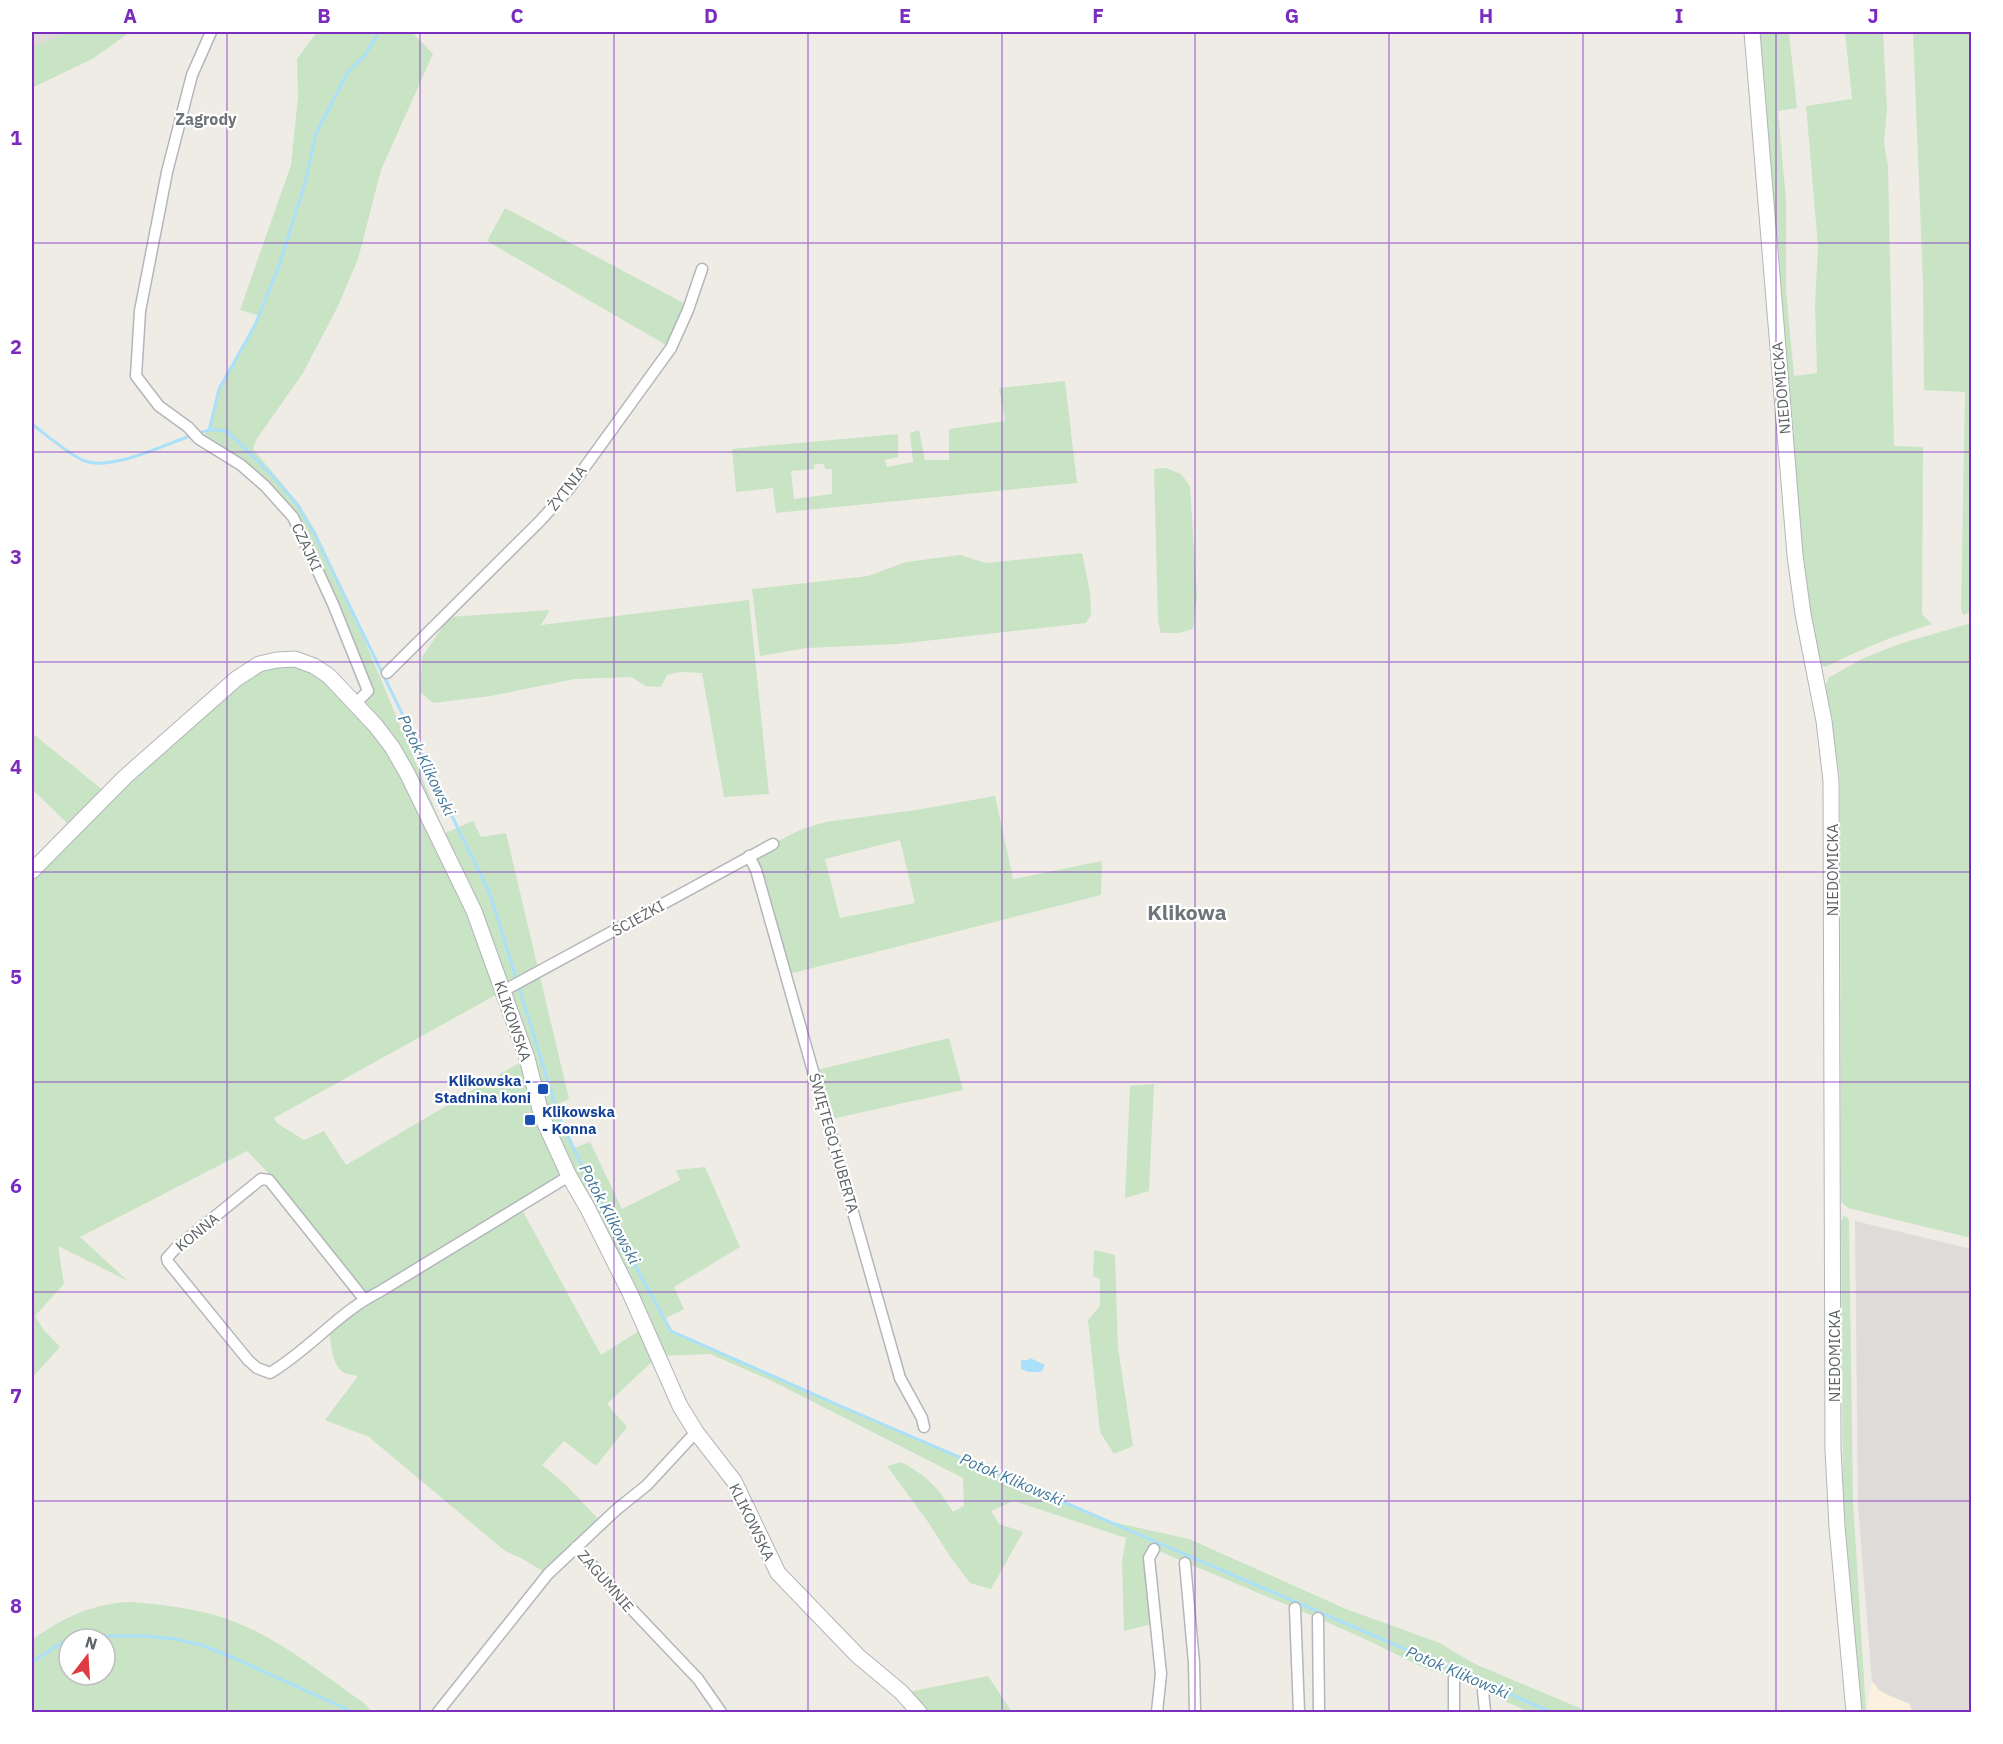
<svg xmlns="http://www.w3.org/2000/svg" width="2003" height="1744" viewBox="0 0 2003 1744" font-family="'IBM Plex Sans',sans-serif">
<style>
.commercial{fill:#fcf1de}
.industrial{fill:#dedbd8}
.green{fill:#c8e4c4;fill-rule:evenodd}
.water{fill:#abe0fa}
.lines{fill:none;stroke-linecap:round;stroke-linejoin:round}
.stream{stroke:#abe0fa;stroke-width:3}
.street-casing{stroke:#b3b6ba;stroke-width:13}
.secondary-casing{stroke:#b2b6b9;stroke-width:17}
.street{stroke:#fff;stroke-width:10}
.secondary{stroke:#fff;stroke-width:15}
.grid{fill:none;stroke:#7b2cbf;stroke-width:1.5;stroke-opacity:0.55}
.transit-dot{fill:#1a4fb4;stroke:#fff;stroke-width:2}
.labels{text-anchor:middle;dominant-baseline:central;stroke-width:4.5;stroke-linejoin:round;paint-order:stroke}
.street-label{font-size:15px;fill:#5d6265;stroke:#fff}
.transit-label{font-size:15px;font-weight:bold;fill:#164399;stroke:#fff;text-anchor:end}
.neighbourhood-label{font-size:16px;font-weight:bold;fill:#6e7477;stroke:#fff}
.water-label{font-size:16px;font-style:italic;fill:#42779a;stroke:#fff}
.district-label{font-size:21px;font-weight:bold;fill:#6e7477;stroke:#fff}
.neatline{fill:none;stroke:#7b2cbf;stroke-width:2}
.grid-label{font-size:20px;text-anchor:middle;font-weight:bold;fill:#7b2cbf}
</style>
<rect width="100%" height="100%" fill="#efece6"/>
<path class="commercial" d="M 1872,1681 L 1879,1690 L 1910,1704 L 1912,1712 L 1914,1712 L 1869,1712 L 1868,1698 Z"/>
<path class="industrial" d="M 32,32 L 67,32 L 32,48 Z
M 1855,1221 L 1971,1249 L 1971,1712 L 1912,1712 L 1910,1704 L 1888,1695 L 1879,1690 L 1872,1681 L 1858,1505 Z"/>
<path class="green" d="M 67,32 L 130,32 L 94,58 L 32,88 L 32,48 Z
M 317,32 L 412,32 L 433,54 L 381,170 L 358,259 L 338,306 L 303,373 L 256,440 L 253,449 L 299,504 L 316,532 L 347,598 L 445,833 L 473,821 L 481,837 L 506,833 L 569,1099 L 555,1105 L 574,1148 L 590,1142 L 622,1209 L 680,1180 L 676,1170 L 705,1167 L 740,1247 L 674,1287 L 684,1309 L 664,1319 L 671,1330 L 836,1404 L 1108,1521 L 1189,1539 L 1346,1609 L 1440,1643 L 1473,1663 L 1589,1712 L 1529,1712 L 1454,1678 L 1422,1667 L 1367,1640 L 1318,1618 L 1154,1549 L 1156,1623 L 1124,1631 L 1122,1561 L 1126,1538 L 1014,1501 L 991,1511 L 999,1524 L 1023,1532 L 991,1589 L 970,1583 L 951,1558 L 928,1522 L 887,1466 L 901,1462 C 927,1476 938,1487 953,1512 L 964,1506 L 963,1478 L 770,1380 L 710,1354 L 658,1356 L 607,1404 L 627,1427 L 596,1466 L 564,1441 L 542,1465 L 566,1485 L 602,1523 L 548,1574 L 521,1558 L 505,1551 L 369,1437 L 325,1420 L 358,1376 C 354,1375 347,1375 343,1372 C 331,1364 331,1341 329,1328 L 364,1299 L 284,1201 L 285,1190 L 247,1151 L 80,1237 L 128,1281 L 58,1246 L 64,1284 L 35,1316 L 43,1329 L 60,1347 L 32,1378 L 32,881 L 203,712 L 260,667 L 295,659 L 355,704 L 368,691 L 293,517 L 202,438 L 208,429 L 219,389 L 260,316 L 240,310 L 291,165 L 298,97 L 297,59 ZM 503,991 L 524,1060 L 346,1165 L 324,1131 L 304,1140 L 277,1123 L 274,1118 ZM 569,1176 L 645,1327 L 601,1355 L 520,1206 Z
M 1758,32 L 1789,32 L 1797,108 L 1778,111 L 1786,199 L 1786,290 L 1794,376 L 1817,373 L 1815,305 L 1818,246 L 1806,106 L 1852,99 L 1845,32 L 1883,32 L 1887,110 L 1884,143 L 1888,166 L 1894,446 L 1923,447 L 1922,614 L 1932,624 C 1896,635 1863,648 1830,665 L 1824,667 L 1820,663 L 1811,621 L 1802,556 Z
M 1913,32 L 1971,32 L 1972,612 L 1963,615 L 1961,610 L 1965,392 L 1924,390 L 1923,283 Z
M 505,208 L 689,306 L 671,348 L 487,241 Z
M 1065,381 L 1077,483 L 776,513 L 773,488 L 736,492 L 732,449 L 898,434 L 898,457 L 885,460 L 887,467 L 913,462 L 910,433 L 919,430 L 925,460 L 949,460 L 949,429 L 1005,421 L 999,388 ZM 815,464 L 824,464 L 825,469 L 832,469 L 832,494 L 794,499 L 791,471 L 814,469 Z
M 1166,468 L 1181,474 L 1190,486 L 1197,597 L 1193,629 L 1179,633 L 1161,633 L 1158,621 L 1154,469 Z
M 1082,553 L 1090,592 L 1091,615 L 1086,623 L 898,644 L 806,648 L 760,656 L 752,589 L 868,576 L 906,562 L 960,555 L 986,563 Z
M 749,600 L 769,794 L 724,797 L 702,673 L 680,672 L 667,675 L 661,687 L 646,686 L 631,677 L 575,679 L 491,696 L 433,703 L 420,692 L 422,657 L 449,617 L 550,610 L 541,625 Z
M 1971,623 L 1972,623 L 1971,1238 L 1848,1208 L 1841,1202 L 1840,779 L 1826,686 L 1828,678 L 1864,658 L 1899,644 Z
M 32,733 L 108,794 L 72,828 L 32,789 Z
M 995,796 L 1013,879 L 1102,861 L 1101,895 L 785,975 L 749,856 L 800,830 L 825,822 L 916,810 ZM 900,840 L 915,903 L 840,918 L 825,859 Z
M 949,1038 L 963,1090 L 827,1120 L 813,1071 Z
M 1154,1084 L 1149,1191 L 1125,1198 L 1130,1086 Z
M 1844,1216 L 1847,1217 L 1849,1221 L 1853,1501 L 1866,1712 L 1860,1712 L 1843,1501 L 1841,1221 Z
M 1094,1250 L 1115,1255 L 1118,1348 L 1133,1446 L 1114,1454 L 1100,1432 L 1088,1320 L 1100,1306 L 1100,1279 L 1093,1276 Z
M 131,1602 C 167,1605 202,1609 235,1622 C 282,1640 323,1675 364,1703 L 372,1712 L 32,1712 L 34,1688 L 32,1689 L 32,1640 C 61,1618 94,1603 131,1602 ZM 69,1639 L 105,1639 L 105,1675 L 69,1675 Z
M 988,1676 L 1012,1712 L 919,1712 L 909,1701 L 913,1691 Z"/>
<path class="water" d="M 1030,1358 L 1045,1365 L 1041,1372 L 1029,1372 L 1021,1369 L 1021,1360 L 1028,1360 Z"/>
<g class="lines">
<path class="stream" d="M 32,424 C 44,433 72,457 85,461 C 112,471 166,444 193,435
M 209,430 L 219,389 L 255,325 L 279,266 L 305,183 L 316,133 L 348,72 L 365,55 L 379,32
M 199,433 C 210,429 217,429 228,432 L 268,471 L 297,504 L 314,533 L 490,894 L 559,1117 L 592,1187 L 671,1331 L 836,1404 L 1551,1712
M 73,1639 L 81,1636 L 144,1636 L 175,1639 L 201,1645 L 234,1658 L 353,1712
M 32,1662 L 60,1644 L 69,1640"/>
<g class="street-casing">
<path id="street" d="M 211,32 L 192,75 L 167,172 L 140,311 L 136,376 L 159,406 L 188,427 L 199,439 L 241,465 L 265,486 L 293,517 L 333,604 L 368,691 L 355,704
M 387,673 L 540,521 L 569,489 L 671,348 L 688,310 L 702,269
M 749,856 L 756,870 L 900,1378 L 922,1418 L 924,1427
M 503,991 L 773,844
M 364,1299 L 269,1180 L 261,1179 L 175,1249 L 167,1258 L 168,1262 L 248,1360 L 257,1368 L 270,1373 C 309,1350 340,1311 379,1292 L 569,1176
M 576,1547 L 622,1599 L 698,1679 L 721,1712
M 1154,1549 L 1149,1558 L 1161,1674 L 1157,1712
M 1185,1563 L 1194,1663 L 1195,1712
M 1295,1608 L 1299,1712
M 1318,1618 L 1319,1712
M 1483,1691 L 1485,1712
M 438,1712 L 548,1574 L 616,1510 L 647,1485 L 696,1432
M 1454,1712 L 1454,1678"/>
</g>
<g class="secondary-casing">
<path id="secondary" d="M 1752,32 L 1795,555 L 1803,614 L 1824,721 L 1831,781 L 1833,1450 L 1837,1527 L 1854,1712
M 32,871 L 125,777 L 236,679 L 259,664 L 277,660 L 295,659 L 314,666 L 329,676 L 376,726 L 392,747 L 407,773 L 474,911 L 527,1058 L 542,1117 L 569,1176 L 588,1209 L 630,1293 L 680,1406 L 696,1432 L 734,1481 L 778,1573 L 858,1656 L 901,1692 L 919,1712"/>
</g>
<use href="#street" class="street"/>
<use href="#secondary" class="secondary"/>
</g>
<path class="grid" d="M 227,32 L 227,1712M 420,32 L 420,1712M 614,32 L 614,1712M 808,32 L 808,1712M 1002,32 L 1002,1712M 1195,32 L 1195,1712M 1389,32 L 1389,1712M 1583,32 L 1583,1712M 1776,32 L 1776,1712M 32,243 L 1972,243M 32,452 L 1972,452M 32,662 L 1972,662M 32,872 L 1972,872M 32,1082 L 1972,1082M 32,1292 L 1972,1292M 32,1501 L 1972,1501"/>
<g class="transit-dot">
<rect x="537" y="1083" width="12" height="12" rx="3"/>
<rect x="524" y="1114" width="12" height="12" rx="3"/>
</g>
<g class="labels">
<g class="street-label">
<text transform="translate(1781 388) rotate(-95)">NIEDOMICKA</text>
<text transform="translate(567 488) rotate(-52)">ŻYTNIA</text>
<text transform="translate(307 547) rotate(65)">CZAJKI</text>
<text transform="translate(1832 870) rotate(-90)">NIEDOMICKA</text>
<text transform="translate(638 918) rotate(-29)">ŚCIEŻKI</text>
<text transform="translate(513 1021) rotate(71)">KLIKOWSKA</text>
<text transform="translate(834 1143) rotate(74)">ŚWIĘTEGO HUBERTA</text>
<text transform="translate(197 1232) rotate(-39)">KONNA</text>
<text transform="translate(1834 1356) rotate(-90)">NIEDOMICKA</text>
<text transform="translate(752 1522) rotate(64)">KLIKOWSKA</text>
<text transform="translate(606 1581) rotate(49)">ZAGUMNIE</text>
</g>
<g class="transit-label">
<text x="531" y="1080">Klikowska -<tspan x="531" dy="17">Stadnina koni</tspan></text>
<text x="542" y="1111" text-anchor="start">Klikowska<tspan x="542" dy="17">- Konna</tspan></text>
</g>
<g class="neighbourhood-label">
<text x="206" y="119">Zagrody</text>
</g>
<g class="water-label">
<text transform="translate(427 765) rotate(64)">Potok Klikowski</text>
<text transform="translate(610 1214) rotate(62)">Potok Klikowski</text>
<text transform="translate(1012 1479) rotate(23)">Potok Klikowski</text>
<text transform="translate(1458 1672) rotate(23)">Potok Klikowski</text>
</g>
<g class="district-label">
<text x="1187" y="912">Klikowa</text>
</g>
</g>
<rect width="2003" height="1744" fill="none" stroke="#ffffff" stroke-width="66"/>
<g transform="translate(87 1657) rotate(17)"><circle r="28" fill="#ffffff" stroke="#bec0c1" stroke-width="1.5"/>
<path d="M0-4.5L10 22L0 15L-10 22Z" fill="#de3c42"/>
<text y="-9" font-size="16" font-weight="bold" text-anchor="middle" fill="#5d6265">N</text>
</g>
<rect x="33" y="33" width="1937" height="1678" class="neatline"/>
<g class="grid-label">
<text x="130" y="23">A</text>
<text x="324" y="23">B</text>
<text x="517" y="23">C</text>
<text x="711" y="23">D</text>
<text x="905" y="23">E</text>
<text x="1098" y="23">F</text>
<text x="1292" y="23">G</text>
<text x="1486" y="23">H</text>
<text x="1679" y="23">I</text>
<text x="1873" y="23">J</text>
<text x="16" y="145">1</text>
<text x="16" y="354">2</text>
<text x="16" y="564">3</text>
<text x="16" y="774">4</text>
<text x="16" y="984">5</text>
<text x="16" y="1193">6</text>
<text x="16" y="1403">7</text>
<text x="16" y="1613">8</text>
</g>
</svg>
